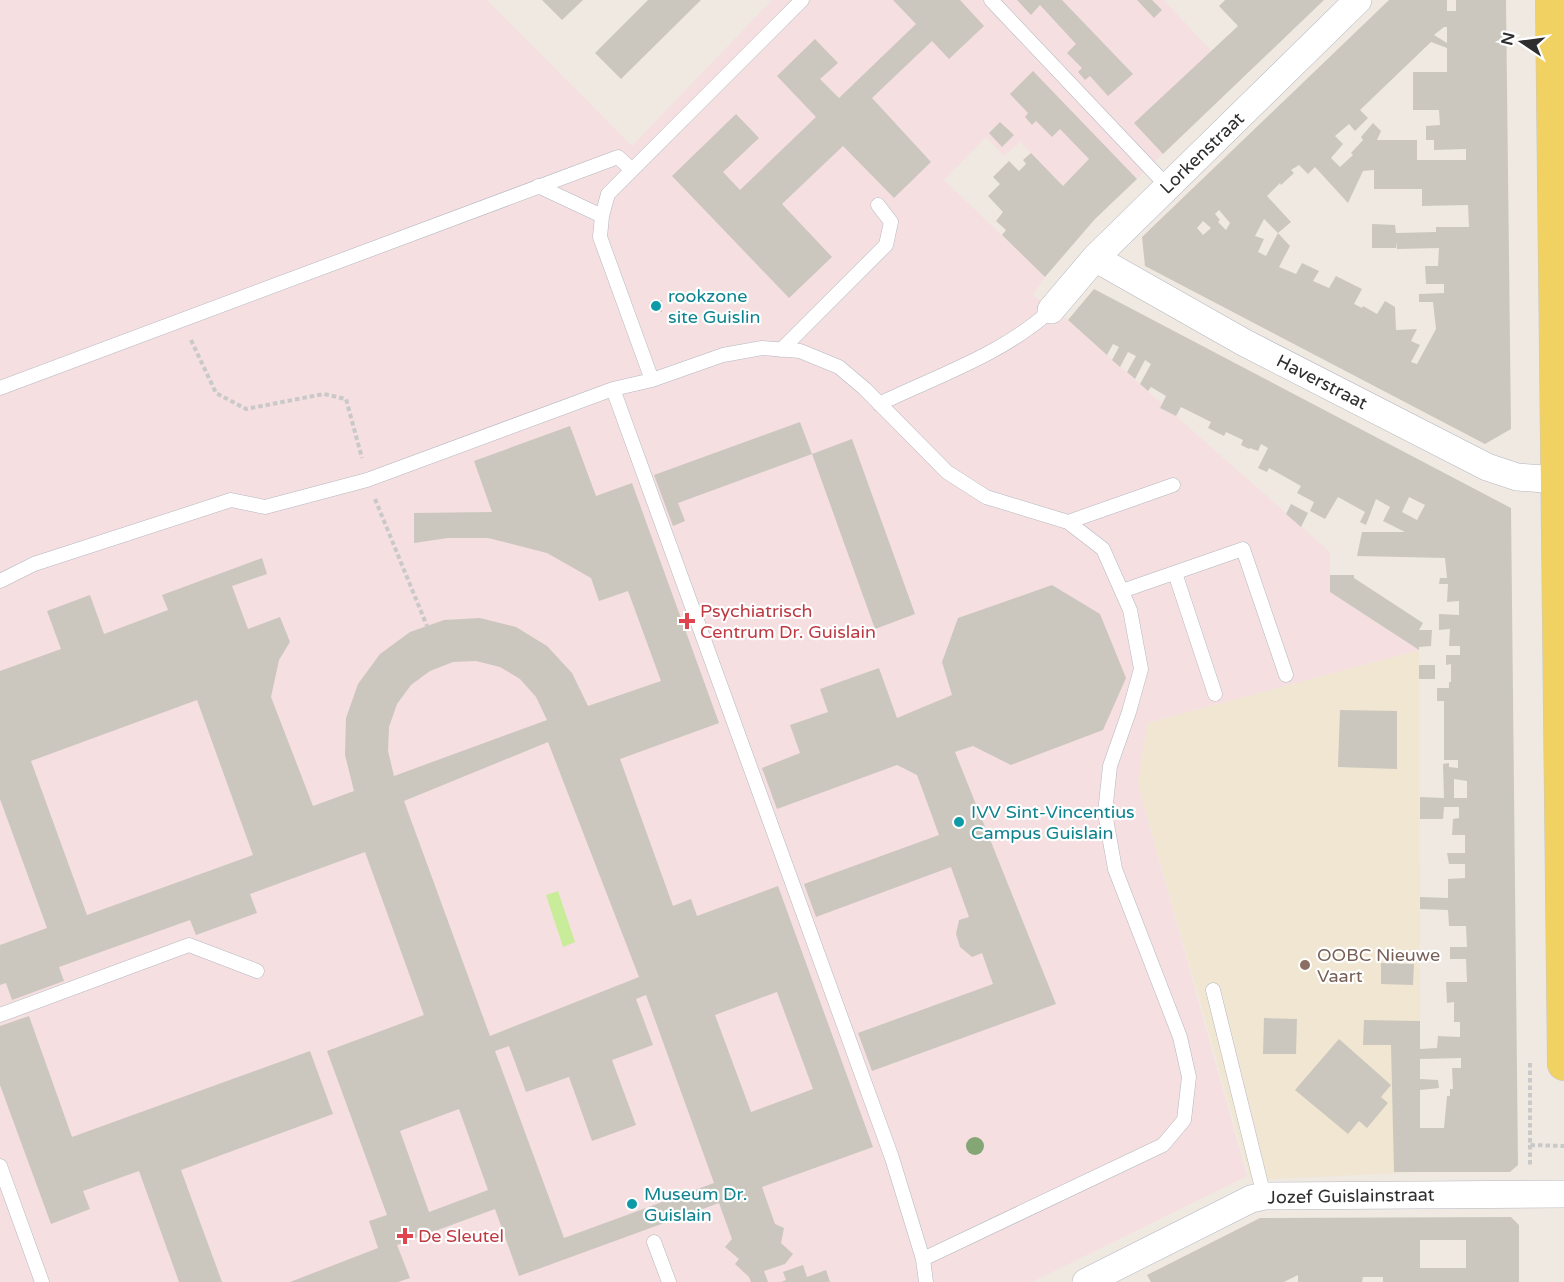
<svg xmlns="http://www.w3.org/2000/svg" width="1564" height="1282" viewBox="0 0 1564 1282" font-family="'Varela Round',sans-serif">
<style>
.education{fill:#f0e6d1}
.medical{fill:#f5dfe0}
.pitch{fill:#c9ec9a}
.building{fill:#cbc7bf;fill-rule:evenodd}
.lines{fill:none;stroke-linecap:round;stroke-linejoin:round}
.service-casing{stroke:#b4b7c1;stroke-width:15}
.minor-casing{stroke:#b4b7c1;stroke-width:28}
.primary-casing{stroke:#c9c9c9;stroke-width:34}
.path{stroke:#c9c9c9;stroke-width:4;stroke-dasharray:4.5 3;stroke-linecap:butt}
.service{stroke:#fff;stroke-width:14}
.minor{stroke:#fff;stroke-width:27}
.primary{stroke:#f2d163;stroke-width:33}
.tree{fill:#84a574}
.culture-dot{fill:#0f9aa8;stroke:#fff;stroke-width:2}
.health-dot{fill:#e0444e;stroke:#fff;stroke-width:2}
.education-dot{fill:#8d6e63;stroke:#fff;stroke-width:2}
.labels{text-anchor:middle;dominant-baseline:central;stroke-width:4.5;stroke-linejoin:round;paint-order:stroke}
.street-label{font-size:18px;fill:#2e2e2e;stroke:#fff}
.culture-label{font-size:18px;fill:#0d838f;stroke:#fff;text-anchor:start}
.health-label{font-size:18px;fill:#be3a42;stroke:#fff;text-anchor:start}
.education-label{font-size:18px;fill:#785e54;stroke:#fff;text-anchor:start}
</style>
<rect width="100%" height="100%" fill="#efe9e1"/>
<path class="education" d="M 1419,650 L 1420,1172 L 1251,1180 L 1138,784 L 1147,723 Z"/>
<path class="medical" d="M 0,0 L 487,0 L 632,146 L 772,0 L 1164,0 L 1239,81 L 1095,219 L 1020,142 L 1004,156 L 986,137 L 944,180 L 1045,277 L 1033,295 L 1068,320 L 1162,404 L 1160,408 L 1176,416 L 1330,552 L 1330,592 L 1419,650 L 1147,723 L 1138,784 L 1247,1176 L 1032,1282 L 0,1282 Z"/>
<path class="pitch" d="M 558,891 L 575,942 L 563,947 L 546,895 Z"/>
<path class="building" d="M 542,0 L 583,0 L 562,20 Z
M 648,0 L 701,0 L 621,79 L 595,53 Z
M 893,0 L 960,0 L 984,26 L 949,59 L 932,41 L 872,98 L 931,162 L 894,198 L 843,146 L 782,204 L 832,257 L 789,298 L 672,176 L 736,114 L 759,138 L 723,172 L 740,190 L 816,117 L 777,76 L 815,39 L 838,63 L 820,79 L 839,98 L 916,24 Z
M 1017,0 L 1062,0 L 1133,74 L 1108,96 L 1090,76 L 1085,80 L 1078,72 L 1082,68 L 1067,53 L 1076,44 L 1040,5 L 1031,15 Z
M 1137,0 L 1152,0 L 1162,10 L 1154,18 Z
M 1225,0 L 1324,0 L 1163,154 L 1134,123 L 1238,26 L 1219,6 Z
M 1389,0 L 1447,0 L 1447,11 L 1456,11 L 1456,0 L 1506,0 L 1511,429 L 1485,444 L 1145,266 L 1142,237 ZM 1444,27 L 1447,27 L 1447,43 L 1434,35 ZM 1431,42 L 1447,48 L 1447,72 L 1413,72 L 1413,110 L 1439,110 L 1440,125 L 1426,126 L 1426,140 L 1434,140 L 1434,150 L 1466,149 L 1466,160 L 1417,160 L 1417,140 L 1377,140 L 1381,131 L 1373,123 L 1361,137 L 1363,140 L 1351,153 L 1353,155 L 1340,167 L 1331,158 L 1343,144 L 1335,136 L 1349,124 L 1355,131 L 1368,118 L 1360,110 ZM 1299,165 L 1308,174 L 1315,167 L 1348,203 L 1363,171 L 1374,170 L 1374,189 L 1422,189 L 1422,206 L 1468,205 L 1469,227 L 1436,227 L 1436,232 L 1396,233 L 1395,225 L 1372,224 L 1372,248 L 1396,248 L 1396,242 L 1397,249 L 1439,248 L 1438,266 L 1425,266 L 1426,284 L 1444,284 L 1444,293 L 1419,294 L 1419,302 L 1433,302 L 1436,329 L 1417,364 L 1411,362 L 1420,345 L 1411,341 L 1417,329 L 1396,330 L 1395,307 L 1385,301 L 1377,314 L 1363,306 L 1362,308 L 1354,304 L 1362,289 L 1336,276 L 1329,288 L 1313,281 L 1319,271 L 1302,263 L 1296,274 L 1279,267 L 1290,246 L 1278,233 L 1291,222 L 1267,196 L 1280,183 L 1281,185 L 1294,173 L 1291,170 ZM 1219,210 L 1230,223 L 1226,230 L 1218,222 L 1220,220 L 1215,214 ZM 1264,219 L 1278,233 L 1266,256 L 1258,252 L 1264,239 L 1255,236 ZM 1203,221 L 1211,228 L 1203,235 L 1197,228 Z
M 1033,71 L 1137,179 L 1095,219 L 1045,277 L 1002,235 L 1006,230 L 996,221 L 1003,212 L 988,196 L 1000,184 L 993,177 L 1009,161 L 1019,171 L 1026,164 L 1023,160 L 1031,153 L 1063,186 L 1089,159 L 1060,129 L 1052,137 L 1036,121 L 1032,125 L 1025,117 L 1028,113 L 1010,94 Z
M 1000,122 L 1014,135 L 1002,147 L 989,133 Z
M 1094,289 L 1511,508 L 1518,1165 L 1510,1172 L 1394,1172 L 1391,1045 L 1363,1045 L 1364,1020 L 1420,1021 L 1420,1049 L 1437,1048 L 1438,1036 L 1460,1037 L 1460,1022 L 1454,1022 L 1454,1002 L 1447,1003 L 1446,982 L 1467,982 L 1466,959 L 1450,959 L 1450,947 L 1467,947 L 1466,926 L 1449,926 L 1448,910 L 1420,909 L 1420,897 L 1448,898 L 1448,879 L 1465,878 L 1465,864 L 1449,864 L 1447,853 L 1465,853 L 1465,835 L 1452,835 L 1453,819 L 1459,818 L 1459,807 L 1444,807 L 1443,819 L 1420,819 L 1420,797 L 1444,798 L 1443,764 L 1449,763 L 1449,767 L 1458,768 L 1458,760 L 1444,760 L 1444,701 L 1437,701 L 1437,688 L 1449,688 L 1449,682 L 1451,682 L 1451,664 L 1446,665 L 1446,655 L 1460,655 L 1460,646 L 1449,646 L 1450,629 L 1439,630 L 1439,614 L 1459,615 L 1459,601 L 1447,602 L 1448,584 L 1439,584 L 1440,578 L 1447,578 L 1445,558 L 1357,556 L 1362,532 L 1405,532 L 1383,521 L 1390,507 L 1376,499 L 1366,525 L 1360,522 L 1365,512 L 1338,497 L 1325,519 L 1310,511 L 1314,502 L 1297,493 L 1301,486 L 1269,468 L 1267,472 L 1258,468 L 1268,448 L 1261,444 L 1258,451 L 1250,448 L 1249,449 L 1241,445 L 1243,440 L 1226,432 L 1224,436 L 1208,428 L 1211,422 L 1181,407 L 1176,416 L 1160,408 L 1166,396 L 1151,387 L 1148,391 L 1140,384 L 1151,364 L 1145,360 L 1135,379 L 1127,372 L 1136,356 L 1128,352 L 1120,367 L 1112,360 L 1119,347 L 1113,344 L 1107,355 L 1068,320 ZM 1409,497 L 1425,505 L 1417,520 L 1402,512 ZM 1454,779 L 1467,781 L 1467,798 L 1454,798 ZM 1461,1058 L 1461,1068 L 1452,1068 L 1453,1089 L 1450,1089 L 1450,1096 L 1447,1096 L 1444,1128 L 1420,1128 L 1420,1090 L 1439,1088 L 1438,1080 L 1420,1079 L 1420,1059 Z
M 662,300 L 662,312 L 652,311 L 649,302 Z
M 800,422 L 812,454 L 678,503 L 685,521 L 673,526 L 654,475 Z
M 570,426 L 596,496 L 632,483 L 719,723 L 620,759 L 673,906 L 691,899 L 697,916 L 778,886 L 873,1147 L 762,1187 L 775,1224 L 784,1228 L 781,1243 L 793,1254 L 785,1264 L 764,1271 L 768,1282 L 751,1282 L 749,1277 L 735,1264 L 739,1259 L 725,1247 L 732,1239 L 719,1203 L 519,1276 L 495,1209 L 397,1245 L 410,1278 L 398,1282 L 290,1282 L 378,1248 L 369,1221 L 387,1215 L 327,1051 L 424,1015 L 365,852 L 250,894 L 257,913 L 196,935 L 190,920 L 59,967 L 64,981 L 12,1000 L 6,983 L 0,985 L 0,945 L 47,928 L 0,799 L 0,671 L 61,649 L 47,611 L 90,595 L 104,634 L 168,610 L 162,595 L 262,558 L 267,574 L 232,586 L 248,629 L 280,617 L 290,642 L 279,660 L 271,697 L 313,806 L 354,791 L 345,755 L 346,718 L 358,684 L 380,654 L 410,632 L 444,620 L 480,618 L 516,627 L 547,646 L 572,673 L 588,706 L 661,681 L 628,591 L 599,601 L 591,578 L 547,553 L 488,538 L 448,538 L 414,543 L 414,513 L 492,512 L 474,461 ZM 476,661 L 500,667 L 520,679 L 536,697 L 547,720 L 394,776 L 388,751 L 389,727 L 397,704 L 411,685 L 430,671 L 453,662 ZM 197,700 L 253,855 L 87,915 L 31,761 ZM 548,742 L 639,977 L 490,1036 L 404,801 ZM 777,992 L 813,1089 L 751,1112 L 715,1015 ZM 646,995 L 714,1183 L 564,1238 L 495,1051 L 509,1046 L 526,1092 L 569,1077 L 592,1141 L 636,1125 L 612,1060 L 653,1045 L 636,999 ZM 459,1109 L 488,1190 L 429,1212 L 400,1131 Z
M 852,439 L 915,614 L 875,629 L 812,454 Z
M 1291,504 L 1308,513 L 1301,527 L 1286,514 Z
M 1330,575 L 1354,575 L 1354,578 L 1423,623 L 1419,630 L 1432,630 L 1431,646 L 1419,647 L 1419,650 L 1330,592 Z
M 1052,585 L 1100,614 L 1126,678 L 1103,730 L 1011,765 L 973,746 L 955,752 L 1056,1004 L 872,1071 L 858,1033 L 993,984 L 982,953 L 972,957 L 960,947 L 956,934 L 959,920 L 969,917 L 951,867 L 816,917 L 804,884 L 939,835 L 917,775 L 897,765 L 777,809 L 762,768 L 800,753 L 790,725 L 828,712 L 820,689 L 879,668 L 897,718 L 952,695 L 942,662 L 958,618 Z
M 1419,665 L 1435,665 L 1435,679 L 1419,679 Z
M 1340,710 L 1397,711 L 1397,769 L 1338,767 Z
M 1381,963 L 1414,964 L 1413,985 L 1381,984 Z
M 29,1016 L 72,1137 L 310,1051 L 333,1114 L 181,1170 L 222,1282 L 179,1282 L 139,1171 L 83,1191 L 90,1209 L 51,1224 L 0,1085 L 0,1026 Z
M 1264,1018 L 1297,1019 L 1296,1054 L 1263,1054 Z
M 1339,1039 L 1391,1085 L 1381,1097 L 1388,1103 L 1367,1128 L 1359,1121 L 1348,1134 L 1295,1090 Z
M 1511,1217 L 1519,1225 L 1519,1282 L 1383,1282 L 1383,1277 L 1363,1277 L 1362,1282 L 1298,1282 L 1298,1275 L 1284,1282 L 1151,1282 L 1147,1275 L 1260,1218 ZM 1420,1240 L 1466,1240 L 1466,1268 L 1420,1268 Z
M 803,1265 L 807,1277 L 826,1270 L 830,1282 L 781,1282 L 786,1280 L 783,1272 Z"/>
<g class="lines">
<g class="service-casing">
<path id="service" d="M 991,0 L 1168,187
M 538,186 L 602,216
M 781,350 L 886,245 L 891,222 L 878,205
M 652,380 L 600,237 L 602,216 L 608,194 L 802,0
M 0,388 L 618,157 L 632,170
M 613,389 L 892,1158 L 923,1259 L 926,1282
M 879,404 C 937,376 1003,354 1051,310
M 1068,522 L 1173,485
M 1175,573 L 1215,694
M 0,581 L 34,564 L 231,500 L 265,507 L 367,480 L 613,389 L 652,380 L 723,355 L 762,348 L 800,351 L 839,367 L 865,389 L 947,472 L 986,497 L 1068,522 L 1103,549 L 1130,610 L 1141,669 L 1129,712 L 1110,766 L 1105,813 L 1115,869 L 1180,1037 L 1189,1077 L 1184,1120 L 1163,1145 L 923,1259
M 1122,591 L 1243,549 L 1286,675
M 1213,990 L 1264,1196
M 0,1015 L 189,945 L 257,971
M 0,1166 L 42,1282
M 654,1242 L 669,1282"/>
</g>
<g class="minor-casing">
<path id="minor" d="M 1095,258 L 1245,343 L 1487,467 L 1517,477 L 1558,480
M 1051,310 L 1095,258 L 1358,0
M 1086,1282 L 1251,1199 L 1264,1196 L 1564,1194"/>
</g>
<g class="primary-casing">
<path id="primary" d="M 1552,0 L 1564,1064"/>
</g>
<path class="path" d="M 191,340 L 216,393 L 246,409 L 324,394 L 346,399 L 362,458
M 375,499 L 427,626
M 1530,1063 L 1530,1145 L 1564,1146
M 1530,1145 L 1530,1165"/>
<use href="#service" class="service"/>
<use href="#minor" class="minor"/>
<use href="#primary" class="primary"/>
</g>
<circle class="tree" cx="975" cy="1146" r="9"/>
<g class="culture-dot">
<circle cx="656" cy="306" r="6"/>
<circle cx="959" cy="822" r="6"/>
<circle cx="632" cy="1204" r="6"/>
</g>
<g class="health-dot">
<path d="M684 612h6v6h6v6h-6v6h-6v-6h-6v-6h6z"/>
<path d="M402 1227h6v6h6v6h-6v6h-6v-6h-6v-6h6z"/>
</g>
<circle class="education-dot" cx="1305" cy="965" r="6"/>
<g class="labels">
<g class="street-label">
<text transform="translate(1202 153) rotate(-44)">Lorkenstraat</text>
<text transform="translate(1322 382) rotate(27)">Haverstraat</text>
<text transform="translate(1351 1196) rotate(-1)">Jozef Guislainstraat</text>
</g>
<g class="culture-label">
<text x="668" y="296">rookzone<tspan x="668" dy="21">site Guislin</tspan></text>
<text x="971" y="812">IVV Sint-Vincentius<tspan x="971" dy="21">Campus Guislain</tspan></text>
<text x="644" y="1194">Museum Dr.<tspan x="644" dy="21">Guislain</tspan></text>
</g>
<g class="health-label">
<text x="700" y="611">Psychiatrisch<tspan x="700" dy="21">Centrum Dr. Guislain</tspan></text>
<text x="418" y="1236">De Sleutel</text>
</g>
<g class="education-label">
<text x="1317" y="955">OOBC Nieuwe<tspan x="1317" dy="21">Vaart</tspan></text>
</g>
</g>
<g transform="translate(1522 42) rotate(283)" stroke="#ffffff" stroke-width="4.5" paint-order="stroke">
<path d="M0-4.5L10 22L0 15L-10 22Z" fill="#2e2e2e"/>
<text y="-9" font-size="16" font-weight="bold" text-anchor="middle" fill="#2e2e2e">N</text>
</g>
</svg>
